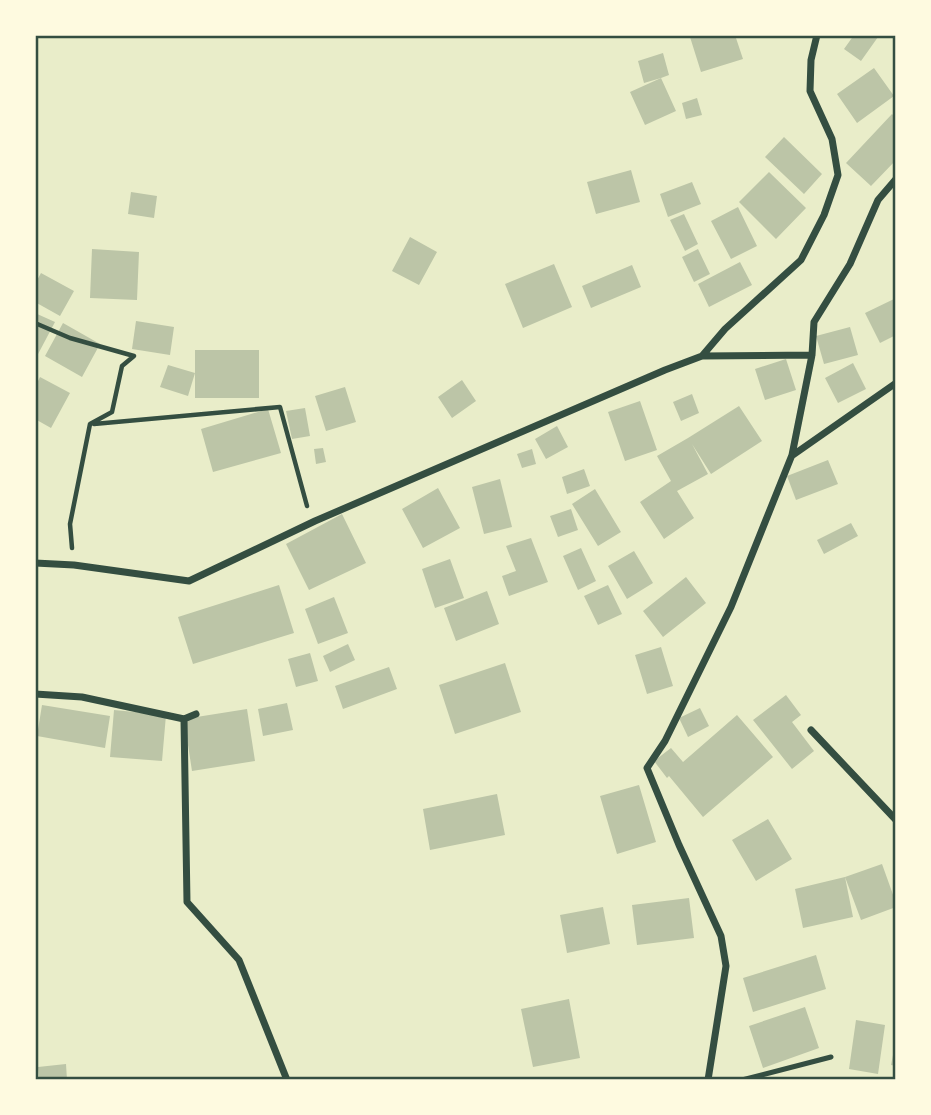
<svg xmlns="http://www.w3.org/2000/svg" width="931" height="1115" viewBox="0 0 931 1115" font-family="'Fira Sans Condensed',sans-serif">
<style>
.building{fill:#bcc5a7}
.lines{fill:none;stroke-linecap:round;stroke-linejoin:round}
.path{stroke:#344e41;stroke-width:4.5}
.service{stroke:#344e41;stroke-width:5}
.minor{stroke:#344e41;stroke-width:7}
.neatline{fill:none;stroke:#344e41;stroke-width:2.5}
</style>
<rect width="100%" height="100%" fill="#e9edc9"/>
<path class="building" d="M 696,35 L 735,35 L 743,59 L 701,72 L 690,37 Z
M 854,35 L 875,35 L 878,37 L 861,61 L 844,49 Z
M 663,53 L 669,75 L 661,78 L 676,111 L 645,125 L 630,92 L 661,78 L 644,83 L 638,61 Z
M 874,68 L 894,96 L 857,123 L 837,94 Z
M 697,98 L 702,115 L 686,119 L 682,103 Z
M 892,114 L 896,118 L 896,160 L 871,186 L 846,163 Z
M 784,137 L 822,174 L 804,194 L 765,157 Z
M 631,170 L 640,202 L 596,214 L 587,182 Z
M 769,172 L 806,208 L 776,239 L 739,202 Z
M 692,182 L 701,204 L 668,217 L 660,194 Z
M 131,192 L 157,196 L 154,218 L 128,214 Z
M 738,207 L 757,246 L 731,259 L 711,221 Z
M 684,214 L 698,244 L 685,251 L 670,220 Z
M 410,237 L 437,252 L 419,285 L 392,271 Z
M 92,249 L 139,252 L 137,300 L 90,298 Z
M 698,249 L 710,274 L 694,282 L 682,257 Z
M 740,262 L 752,285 L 709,307 L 698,284 Z
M 554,264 L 572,307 L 523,328 L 505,284 Z
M 632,265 L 641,287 L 591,308 L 582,286 Z
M 41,273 L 74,291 L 60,316 L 35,302 L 35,284 Z
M 894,299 L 896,303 L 896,335 L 880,343 L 865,313 Z
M 35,313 L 55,322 L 37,356 L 35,355 Z
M 136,321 L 174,327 L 170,355 L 132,349 Z
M 63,323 L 100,344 L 82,377 L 45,356 Z
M 850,327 L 858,355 L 824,364 L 816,336 Z
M 195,350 L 259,350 L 259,398 L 195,398 Z
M 786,359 L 796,390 L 765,400 L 755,369 Z
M 853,363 L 866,389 L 838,403 L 825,378 Z
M 168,365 L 195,373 L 188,396 L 160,387 Z
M 40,377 L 70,393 L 51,428 L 35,419 L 35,387 Z
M 462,380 L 476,401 L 452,418 L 438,397 Z
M 345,387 L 356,422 L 326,431 L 315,396 Z
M 692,394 L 699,413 L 681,421 L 673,402 Z
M 640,401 L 657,450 L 625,461 L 608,412 Z
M 739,406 L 762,441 L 711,474 L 692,444 L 708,474 L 677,491 L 694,518 L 664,539 L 640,502 L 671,481 L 657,456 L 688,438 Z
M 305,408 L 310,436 L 292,439 L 286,411 Z
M 268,409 L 281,453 L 213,472 L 201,429 Z
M 557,426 L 568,447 L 546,459 L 535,439 Z
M 323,448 L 326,462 L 316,464 L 314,449 Z
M 532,449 L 536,464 L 522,468 L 517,454 Z
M 828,460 L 838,484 L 796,500 L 787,476 Z
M 584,469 L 590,486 L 567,494 L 562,477 Z
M 500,479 L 512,527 L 484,534 L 472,487 Z
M 438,488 L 460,528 L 423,548 L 402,509 Z
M 595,489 L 621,532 L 598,546 L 572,504 Z
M 571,509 L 578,530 L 558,537 L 550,516 Z
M 342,514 L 366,563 L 309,590 L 286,544 Z
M 851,523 L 858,536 L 824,554 L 817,540 Z
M 531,538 L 548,582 L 509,596 L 502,576 L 516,571 L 506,546 Z
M 581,548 L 596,581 L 578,590 L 563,556 Z
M 634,551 L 653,583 L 627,599 L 608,566 Z
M 450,559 L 464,598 L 435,608 L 422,569 Z
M 686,577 L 706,603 L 663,637 L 643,611 Z
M 279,585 L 294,633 L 193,664 L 178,617 Z
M 608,585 L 622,614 L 598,625 L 584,596 Z
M 487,591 L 499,624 L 456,641 L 444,608 Z
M 334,597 L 348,633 L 318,644 L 305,609 Z
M 348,644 L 355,660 L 330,672 L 323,656 Z
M 661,647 L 673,686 L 647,694 L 635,655 Z
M 310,653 L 318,681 L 296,687 L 288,659 Z
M 505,663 L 521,712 L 455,734 L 439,685 Z
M 389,667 L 397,689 L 343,709 L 335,686 Z
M 786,695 L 801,715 L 792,722 L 814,751 L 792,769 L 753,720 Z
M 287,703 L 293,730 L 263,736 L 258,709 Z
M 42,705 L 110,716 L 105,748 L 37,736 Z
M 700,708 L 709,726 L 688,737 L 679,718 Z
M 247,709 L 255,761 L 192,771 L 184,719 Z
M 114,710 L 166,715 L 162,761 L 110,757 Z
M 737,715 L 773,757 L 703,817 L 669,776 L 667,778 L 654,761 L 671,748 L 683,762 Z
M 639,785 L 656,842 L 617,854 L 600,796 Z
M 497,794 L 505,835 L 430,850 L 423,809 Z
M 768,819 L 792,859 L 756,881 L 732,840 Z
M 882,864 L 896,903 L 896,907 L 861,920 L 845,877 L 853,917 L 803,928 L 795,889 L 845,877 Z
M 689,898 L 694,938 L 637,945 L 632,905 Z
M 603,907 L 610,944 L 567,953 L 560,915 Z
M 816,955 L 826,989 L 753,1012 L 743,978 Z
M 569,999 L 580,1058 L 533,1067 L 521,1009 Z
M 805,1007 L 819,1048 L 763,1068 L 749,1026 Z
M 856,1020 L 885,1025 L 878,1074 L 849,1069 Z
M 895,1045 L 896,1045 L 896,1066 L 891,1065 Z
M 66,1064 L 67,1080 L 39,1080 L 38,1067 Z"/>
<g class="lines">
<path class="path" d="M 35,323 L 70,338 L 134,356 L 122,366 L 112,412 L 90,424 L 70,524 L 72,548
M 94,424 L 280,407 L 307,506"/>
<path class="service" d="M 742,1080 L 831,1057"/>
<path class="minor" d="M 702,356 L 725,329 L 801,260 L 824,215 L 838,175 L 832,139 L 810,91 L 811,60 L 817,35
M 793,455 L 896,383
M 35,563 L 74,565 L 189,581 L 315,521 L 665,370 L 702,356 L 812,355
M 35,694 L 82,697 L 184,719 L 196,714
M 184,719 L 187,902 L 239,960 L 287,1080
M 811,730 L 896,820
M 708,1080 L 726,966 L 721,936 L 679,845 L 647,768 L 665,741 L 731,607 L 792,455 L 812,355 L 814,322 L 850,264 L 878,200 L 896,179"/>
</g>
<rect width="931" height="1115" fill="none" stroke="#fefae0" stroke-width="74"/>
<rect x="37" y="37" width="857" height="1041" class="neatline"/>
</svg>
